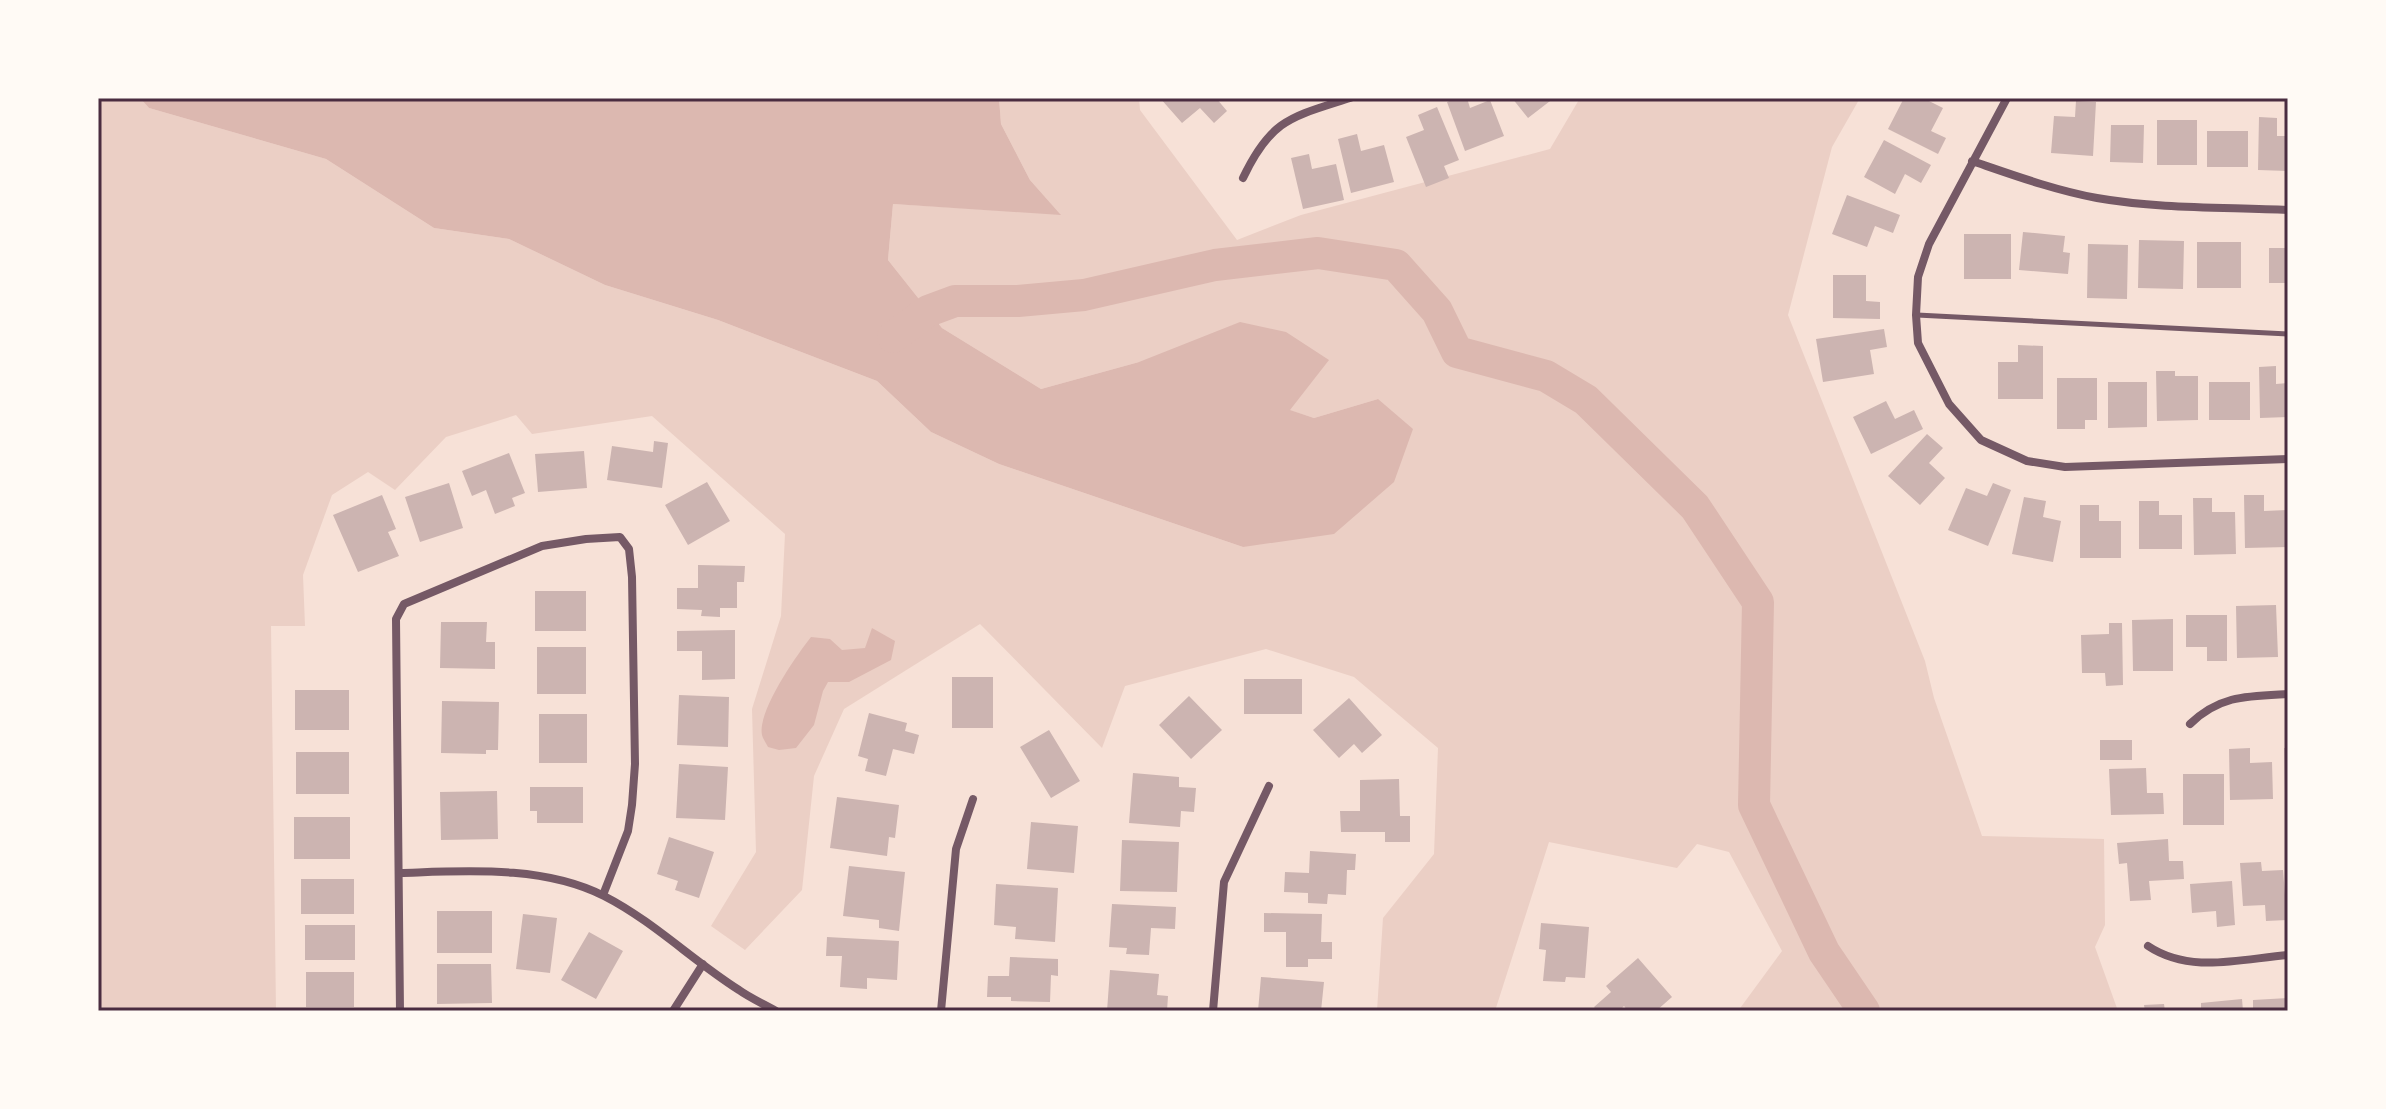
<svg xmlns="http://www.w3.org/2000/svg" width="2386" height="1109" viewBox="0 0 2386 1109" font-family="'Exo 2',sans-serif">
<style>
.green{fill:#ebcfc5}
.water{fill:#dcb8b0}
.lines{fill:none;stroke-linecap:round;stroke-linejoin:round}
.river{stroke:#dcb8b0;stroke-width:32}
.building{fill:#ccb4b1}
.service{stroke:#755966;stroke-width:5}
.minor{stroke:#755966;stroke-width:8}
.neatline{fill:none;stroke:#4a2c40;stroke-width:3}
</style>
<rect width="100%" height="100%" fill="#f7e1d7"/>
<path class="green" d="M 98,98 L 140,98 L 149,108 L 326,159 L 434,228 L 509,239 L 605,285 L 718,320 L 877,381 L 931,432 L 999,464 L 1243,547 L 1378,399 L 1314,418 L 1139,362 L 1041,389 L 942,328 L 888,260 L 893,204 L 1060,214 L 1030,180 L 1001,124 L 999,98 L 1139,98 L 1140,110 L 1237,240 L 1301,215 L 1550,149 L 1580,98 L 1860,98 L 1832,147 L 1788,315 L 1925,661 L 1934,698 L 1982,836 L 2104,839 L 2105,925 L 2095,947 L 2118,1011 L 1738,1011 L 1782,951 L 1729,852 L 1697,844 L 1677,868 L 1549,842 L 1495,1011 L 1377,1011 L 1383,918 L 1434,854 L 1438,748 L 1354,677 L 1266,649 L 1125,686 L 1102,748 L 980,624 L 844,709 L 814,776 L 802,890 L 745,950 L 711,926 L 756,852 L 752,709 L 781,616 L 785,534 L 652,416 L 532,434 L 516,415 L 446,437 L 395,490 L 368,472 L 332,495 L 303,575 L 305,626 L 271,626 L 276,1011 L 98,1011 Z"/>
<path class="water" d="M 140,98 L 999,98 L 1001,124 L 1030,180 L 1061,215 L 893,204 L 888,260 L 942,328 L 1041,389 L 1139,362 L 1240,322 L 1286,332 L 1329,360 L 1290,410 L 1314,418 L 1378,399 L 1413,429 L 1394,482 L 1334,534 L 1243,547 L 999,464 L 931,432 L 877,381 L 718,320 L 605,285 L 509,239 L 434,228 L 326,159 L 149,108 Z
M 872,628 L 895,641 L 891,660 L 849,682 L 828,682 L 823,691 L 814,725 L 796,748 L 779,750 L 768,747 C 766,743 763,739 762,735 C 757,712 796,656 811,637 L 830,639 L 842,650 L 865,648 Z"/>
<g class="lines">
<path class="river" d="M 893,337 L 928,311 L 955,301 L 1018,301 L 1084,295 L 1215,265 L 1318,253 L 1396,265 L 1437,311 L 1457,352 L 1546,376 L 1586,400 L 1695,507 L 1758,602 L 1754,805 L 1824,952 L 1864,1011"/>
</g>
<path class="building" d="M 1160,98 L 1216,98 L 1227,111 L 1214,123 L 1200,108 L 1182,123 Z
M 1457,98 L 1467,98 L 1470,108 L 1490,100 L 1504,136 L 1465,151 L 1447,102 Z
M 1512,98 L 1554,98 L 1528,118 Z
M 1904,98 L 1923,98 L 1943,108 L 1931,131 L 1946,138 L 1938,154 L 1888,129 Z
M 2076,101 L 2096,102 L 2093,156 L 2051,153 L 2054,116 L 2075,117 Z
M 1437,107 L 1459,160 L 1444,166 L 1449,178 L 1426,187 L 1406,137 L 1424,130 L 1418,115 Z
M 2259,117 L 2277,118 L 2277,136 L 2288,136 L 2288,171 L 2258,170 Z
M 2157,120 L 2197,120 L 2197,165 L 2157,165 Z
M 2111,125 L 2144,125 L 2143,163 L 2110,162 Z
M 2207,131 L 2248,131 L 2248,167 L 2207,167 Z
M 1357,134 L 1361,151 L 1384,145 L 1394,182 L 1351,193 L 1338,139 Z
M 1884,140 L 1931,165 L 1921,183 L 1905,174 L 1895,194 L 1864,177 Z
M 1309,154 L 1312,169 L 1336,164 L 1344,200 L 1303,209 L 1291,158 Z
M 1847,195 L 1900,215 L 1893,233 L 1875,226 L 1867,247 L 1832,234 Z
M 2023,232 L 2065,236 L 2063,252 L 2070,253 L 2068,274 L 2019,270 Z
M 1964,234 L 2011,234 L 2011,279 L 1964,279 Z
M 2139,240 L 2184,241 L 2183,289 L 2138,288 Z
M 2197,242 L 2241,242 L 2241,288 L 2197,288 Z
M 2088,244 L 2128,245 L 2127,299 L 2087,298 Z
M 2269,248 L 2288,248 L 2288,283 L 2269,283 Z
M 1833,275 L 1866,275 L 1866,301 L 1880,302 L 1880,319 L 1833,318 Z
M 1884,329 L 1887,347 L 1870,350 L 1874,374 L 1823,382 L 1816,339 Z
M 2018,345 L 2043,346 L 2043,399 L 1998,399 L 1998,362 L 2018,362 Z
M 2276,366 L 2276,384 L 2288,383 L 2288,417 L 2260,418 L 2259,367 Z
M 2156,371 L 2175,371 L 2175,376 L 2198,376 L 2198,420 L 2157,421 Z
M 2057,378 L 2097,378 L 2097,420 L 2085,420 L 2085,429 L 2057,429 Z
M 2108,382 L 2147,382 L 2147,427 L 2108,428 Z
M 2209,382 L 2250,382 L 2250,420 L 2209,420 Z
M 1886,401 L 1895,419 L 1914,410 L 1923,429 L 1871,454 L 1853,417 Z
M 1927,434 L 1943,448 L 1929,463 L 1945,478 L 1920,505 L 1888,476 Z
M 654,441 L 668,443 L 662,488 L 607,480 L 612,446 L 653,452 Z
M 584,451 L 587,488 L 538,492 L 535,454 Z
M 509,453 L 525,493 L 512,498 L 515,506 L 495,514 L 486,490 L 472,496 L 462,471 Z
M 707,482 L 730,521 L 688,545 L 665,505 Z
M 449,483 L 463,528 L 420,542 L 405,497 Z
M 1993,483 L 2011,490 L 1988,546 L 1948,530 L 1966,488 L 1987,496 Z
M 382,495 L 396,529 L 388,532 L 399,556 L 358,572 L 333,515 Z
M 2244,495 L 2264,495 L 2264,511 L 2287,510 L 2288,547 L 2245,548 Z
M 2024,497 L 2046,501 L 2043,517 L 2061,521 L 2053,562 L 2012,554 Z
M 2193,498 L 2212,498 L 2212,512 L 2235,512 L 2236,554 L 2194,555 Z
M 2139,501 L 2159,501 L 2159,515 L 2182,515 L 2182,549 L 2139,549 Z
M 2080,505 L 2099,505 L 2099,521 L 2121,521 L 2121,558 L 2080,558 Z
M 698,565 L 745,566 L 744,582 L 737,582 L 737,608 L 720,608 L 720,617 L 701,616 L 702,610 L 677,609 L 677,588 L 698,588 Z
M 535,591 L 586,591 L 586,631 L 535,631 Z
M 2276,605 L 2278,657 L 2237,658 L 2236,606 Z
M 2186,615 L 2227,615 L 2227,661 L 2207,661 L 2207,647 L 2186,647 Z
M 2173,619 L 2173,671 L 2133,671 L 2132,620 Z
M 441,622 L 487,622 L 486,642 L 495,642 L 495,669 L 440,668 Z
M 2109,623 L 2122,623 L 2123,685 L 2106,686 L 2105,673 L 2082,673 L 2081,635 L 2109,634 Z
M 735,630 L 735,679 L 702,680 L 702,651 L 677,651 L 677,631 Z
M 537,647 L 586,647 L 586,694 L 537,694 Z
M 952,677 L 993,677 L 993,728 L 952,728 Z
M 1244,679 L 1302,679 L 1302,714 L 1244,714 Z
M 295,690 L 349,690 L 349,730 L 295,730 Z
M 679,695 L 729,697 L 728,747 L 677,745 Z
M 1189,696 L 1222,730 L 1191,759 L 1159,725 Z
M 1349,698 L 1382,735 L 1362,753 L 1354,744 L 1339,758 L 1313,730 Z
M 442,701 L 499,702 L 498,750 L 486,750 L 486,754 L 441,753 Z
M 869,713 L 907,723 L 905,731 L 919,735 L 914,754 L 893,749 L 886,776 L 865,771 L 868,759 L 858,756 Z
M 539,714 L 587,714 L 587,763 L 539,763 Z
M 1049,730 L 1080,781 L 1051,798 L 1020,747 Z
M 2100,740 L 2132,740 L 2132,760 L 2100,760 Z
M 2250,748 L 2250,763 L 2272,762 L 2273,799 L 2230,800 L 2229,749 Z
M 2284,748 L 2288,748 L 2288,792 L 2285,792 Z
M 296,752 L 349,752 L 349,794 L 296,794 Z
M 679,764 L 728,767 L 725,820 L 676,818 Z
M 2146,768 L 2147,793 L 2163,793 L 2164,814 L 2111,815 L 2109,769 Z
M 1133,773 L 1179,777 L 1179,787 L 1196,788 L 1194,812 L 1181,811 L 1180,827 L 1129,823 Z
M 2183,774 L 2224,774 L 2224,825 L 2183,825 Z
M 1399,779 L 1400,816 L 1410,816 L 1410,842 L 1385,842 L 1385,832 L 1341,832 L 1340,811 L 1360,811 L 1360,780 Z
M 530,787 L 583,787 L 583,823 L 537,823 L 537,811 L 530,811 Z
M 497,791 L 498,839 L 441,840 L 440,792 Z
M 837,797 L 899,805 L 895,838 L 889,837 L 887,856 L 830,848 Z
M 294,817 L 350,817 L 350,859 L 294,859 Z
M 1031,822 L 1078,826 L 1074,873 L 1027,869 Z
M 669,837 L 714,852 L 699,898 L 675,890 L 678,881 L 657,874 Z
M 2168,839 L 2169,861 L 2183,861 L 2184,879 L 2149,881 L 2151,900 L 2130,901 L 2127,863 L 2119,864 L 2117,843 Z
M 1122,840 L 1179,842 L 1177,892 L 1120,891 Z
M 1310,851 L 1356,854 L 1355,870 L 1347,870 L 1346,895 L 1328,894 L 1327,904 L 1308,903 L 1308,893 L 1284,892 L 1285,872 L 1309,873 Z
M 2261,862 L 2262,871 L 2283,870 L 2287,920 L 2266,921 L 2265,905 L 2243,906 L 2240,863 Z
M 849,866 L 905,872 L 899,931 L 879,928 L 879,920 L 843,916 Z
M 301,879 L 354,879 L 354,914 L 301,914 Z
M 2232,881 L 2235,925 L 2217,927 L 2216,911 L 2192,913 L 2190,884 Z
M 996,884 L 1058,888 L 1055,942 L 1015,939 L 1016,927 L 994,925 Z
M 1112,904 L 1176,907 L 1175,929 L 1151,928 L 1149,955 L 1126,954 L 1127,948 L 1109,947 Z
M 437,911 L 492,911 L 492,953 L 437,953 Z
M 1264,913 L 1322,914 L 1321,942 L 1332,942 L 1332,959 L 1308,959 L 1308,967 L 1286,967 L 1286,932 L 1264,932 Z
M 523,914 L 557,918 L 550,973 L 516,969 Z
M 1541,923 L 1589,927 L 1585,978 L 1566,977 L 1565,982 L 1543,981 L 1546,950 L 1539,949 Z
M 305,925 L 355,925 L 355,960 L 305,960 Z
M 589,932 L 623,951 L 596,999 L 561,980 Z
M 827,937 L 899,941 L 897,980 L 867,978 L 867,989 L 840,987 L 842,956 L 826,956 Z
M 1010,957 L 1058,959 L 1058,976 L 1051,975 L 1050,1002 L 1011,1001 L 1011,997 L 987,997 L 988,976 L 1009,976 Z
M 1638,958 L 1672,997 L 1656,1011 L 1628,1011 L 1624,1006 L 1619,1011 L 1597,1011 L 1594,1007 L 1611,992 L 1606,986 Z
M 437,964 L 491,964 L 492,1003 L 437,1004 Z
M 1110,970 L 1159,974 L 1157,995 L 1168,996 L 1167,1011 L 1107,1011 Z
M 306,972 L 354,972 L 354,1007 L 306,1007 Z
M 1261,977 L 1324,982 L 1321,1011 L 1258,1011 Z
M 2288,998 L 2288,1011 L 2253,1011 L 2253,1000 Z
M 2242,999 L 2243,1011 L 2201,1011 L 2201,1003 Z
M 2164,1004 L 2165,1011 L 2145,1011 L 2144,1005 Z"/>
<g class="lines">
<path class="service" d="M 1917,315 L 2288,334"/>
<path class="minor" d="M 2007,98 L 1929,244 L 1918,277 L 1916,315 L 1918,343 L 1949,404 L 1981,440 L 2027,461 L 2065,467 L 2288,459
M 1972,161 C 2013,175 2054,190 2097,198 C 2159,209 2225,207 2288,210
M 1243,178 C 1271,119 1291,117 1350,98
M 2190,724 C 2220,695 2248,696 2288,694
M 400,873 C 466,871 543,865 604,896 C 653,921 693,961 739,990 C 750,998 764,1004 776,1011
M 2148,946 C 2190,974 2240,959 2288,955
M 400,1011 L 396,619 L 404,604 L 542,546 L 586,539 L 620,537 L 629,549 L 632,577 L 635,764 L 632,805 L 628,831 L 603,895
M 673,1011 L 703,964
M 941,1011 L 956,849 L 973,799
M 1213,1011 L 1224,882 L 1269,786"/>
</g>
<rect width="2386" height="1109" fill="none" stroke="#fffaf5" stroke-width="200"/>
<rect x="100" y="100" width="2186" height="909" class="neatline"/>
</svg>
